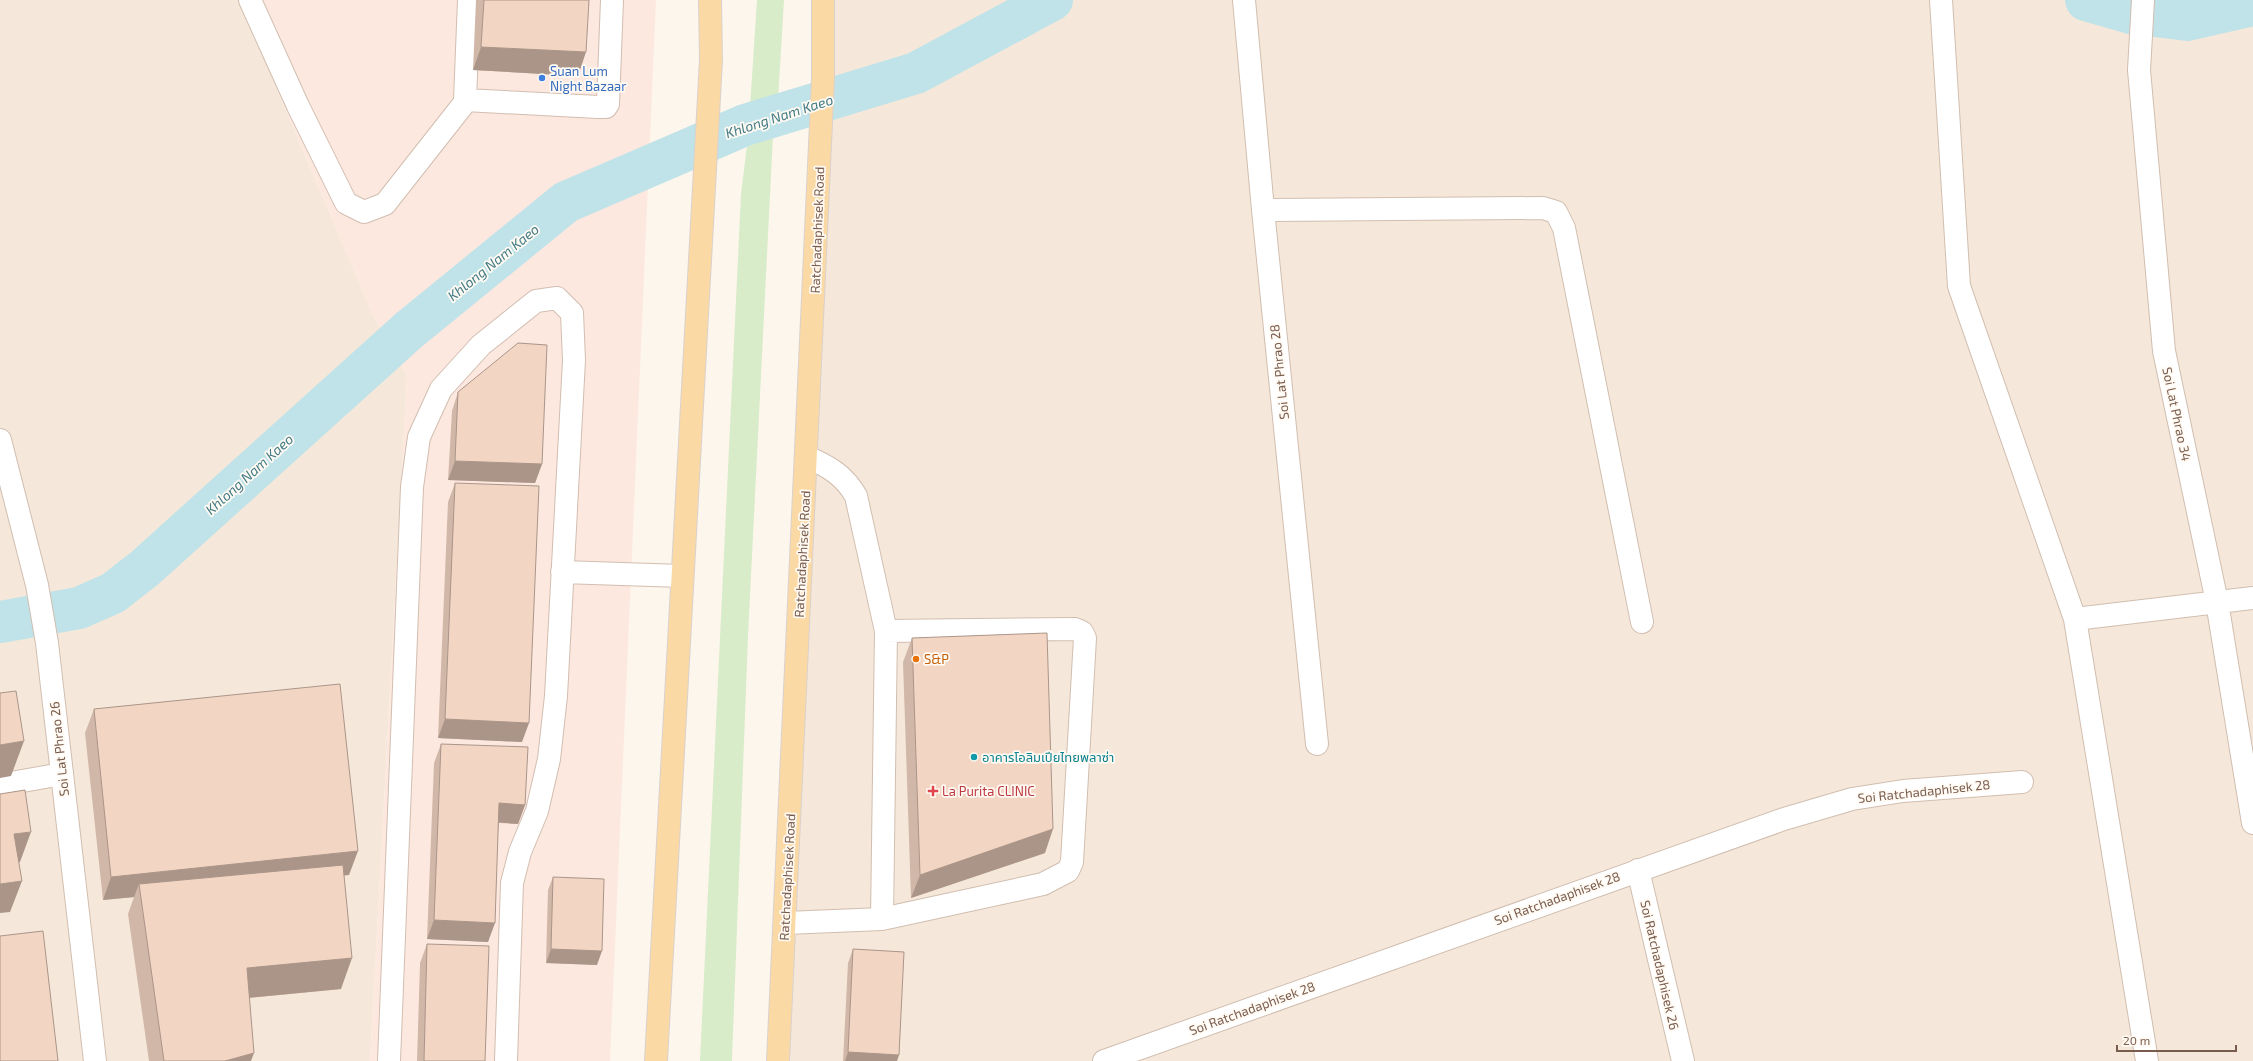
<svg xmlns="http://www.w3.org/2000/svg" width="2253" height="1061" viewBox="0 0 2253 1061" font-family="'Exo 2','Noto Sans Thai',sans-serif">
<style>
.residential{fill:#f5e8da}
.commercial{fill:#fde8e0}
.green{fill:#d8ecc9}
.lines{fill:none;stroke-linecap:round;stroke-linejoin:round}
.canal{stroke:#bfe3e8;stroke-width:42}
.service-casing{stroke:#d1beb0;stroke-width:24}
.minor-casing{stroke:#d1beb0;stroke-width:24}
.primary-casing{stroke:#dad1cd;stroke-width:24}
.service{stroke:#fff;stroke-width:22}
.minor{stroke:#fff;stroke-width:22}
.primary{stroke:#fbd9a5;stroke-width:22}
.wall{fill:#d1b7a8}
.shaded-wall{fill:#aa9588}
.building{fill:#f3d5c3;stroke:#aa9588}
.shop-dot{fill:#3f7fe0;stroke:#fffaf3;stroke-width:1.5}
.food-dot{fill:#e8710a;stroke:#fffaf3;stroke-width:1.5}
.culture-dot{fill:#0f9aa8;stroke:#fffaf3;stroke-width:1.5}
.health-dot{fill:#e0444e;stroke:#fffaf3;stroke-width:1.5}
.labels{text-anchor:middle;dominant-baseline:central;stroke-width:3.5;stroke-linejoin:round;paint-order:stroke}
.shop-label{font-size:13px;fill:#366cbe;stroke:#fffaf3;text-anchor:start}
.street-label{font-size:13px;fill:#7a5c4d;stroke:#fffaf3}
.food-label{font-size:13px;fill:#c56008;stroke:#fffaf3;text-anchor:start}
.culture-label{font-size:13px;fill:#0d838f;stroke:#fffaf3;text-anchor:start}
.health-label{font-size:13px;fill:#be3a42;stroke:#fffaf3;text-anchor:start}
.water-label{font-size:14px;font-style:italic;fill:#437c86;stroke:#fffaf3}
</style>
<rect width="100%" height="100%" fill="#fdf6ec"/>
<path class="residential" d="M 0,0 L 239,0 L 373,315 L 407,376 L 370,1061 L 0,1061 Z
M 832,0 L 2253,0 L 2253,1061 L 778,1061 Z"/>
<path class="commercial" d="M 239,0 L 656,0 L 610,1061 L 370,1061 L 407,376 L 373,315 Z"/>
<path class="green" d="M 757,0 L 784,0 L 778,100 L 750,107 Z
M 773,135 L 748,636 L 732,1061 L 700,1061 L 741,194 L 747,145 Z"/>
<g class="lines">
<path class="canal" d="M 2086,0 L 2131,13 L 2187,20 L 2253,5
M 0,622 L 79,608 L 113,593 L 145,568 L 409,330 L 566,202 L 745,125 L 916,73 L 1052,0"/>
<g class="service-casing">
<path id="service" d="M 250,0 L 298,106 L 346,203 L 364,212 L 385,204 L 466,101
M 469,0 L 465,100 L 598,107 L 606,107 L 608,104 L 612,0
M 807,457 C 828,466 844,475 856,496 L 886,631 L 1075,629 L 1082,632 L 1085,638 L 1072,862 L 1068,871 L 1043,884 L 882,919
M 562,572 L 682,576
M 0,785 L 62,774
M 786,923 L 882,919 L 886,631
M 389,1061 L 412,487 L 419,437 L 441,389 L 481,345 L 536,301 L 557,298 L 572,313 L 574,360 L 556,696 L 549,759 L 537,811 L 520,852 L 512,883 L 506,1061"/>
</g>
<g class="minor-casing">
<path id="minor" d="M 1244,0 L 1263,210 L 1317,744
M 1941,0 L 1959,286 L 2075,619 L 2253,598
M 2143,0 L 2139,70 L 2164,351 L 2217,602 L 2253,823
M 1263,210 L 1543,208 L 1556,212 L 1564,228 L 1642,622
M 0,440 L 37,585 L 47,643 L 95,1061
M 2075,619 L 2147,1061
M 1638,870 L 1683,1061
M 1104,1061 L 1784,819 L 1852,799 L 1903,791 L 2022,782"/>
</g>
<g class="primary-casing">
<path id="primary" d="M 656,1061 L 711,60 L 710,0
M 778,1061 L 823,79 L 823,0"/>
</g>
<use href="#service" class="service"/>
<use href="#minor" class="minor"/>
<use href="#primary" class="primary"/>
</g>
<path class="wall" d="M 476,0 L 589,0 L 578,76 L 473,70 Z
M 458,392 L 542,464 L 535,483 L 448,480 L 452,411 Z
M 455,483 L 522,742 L 438,738 L 448,502 Z
M 912,638 L 1045,853 L 911,898 L 903,662 Z
M 94,709 L 349,875 L 344,875 L 341,989 L 249,998 L 251,1061 L 149,1061 L 128,914 L 134,897 L 103,900 L 85,733 Z
M 441,744 L 525,805 L 518,824 L 499,823 L 488,942 L 427,939 L 434,763 Z
M 553,877 L 597,965 L 546,963 L 548,890 Z
M 427,944 L 485,1061 L 417,1061 L 420,963 Z
M 853,949 L 897,1061 L 843,1061 L 848,963 Z"/>
<path class="shaded-wall" d="M 481,47 L 586,52 L 578,76 L 473,70 Z
M 455,461 L 542,464 L 535,483 L 448,480 Z
M 445,719 L 529,723 L 522,742 L 438,738 Z
M 24,741 L 11,776 L 0,778 L 0,745 Z
M 499,803 L 525,805 L 518,824 L 493,822 Z
M 1053,829 L 1045,853 L 911,898 L 920,875 Z
M 31,832 L 20,862 L 3,865 L 14,834 Z
M 358,851 L 349,875 L 141,896 L 139,884 L 134,897 L 103,900 L 111,877 Z
M 22,881 L 10,912 L 0,913 L 0,884 Z
M 434,920 L 495,923 L 488,942 L 427,939 Z
M 551,949 L 602,951 L 597,965 L 546,963 Z
M 352,958 L 341,989 L 236,999 L 247,968 Z
M 848,1052 L 899,1055 L 897,1061 L 845,1061 Z
M 254,1053 L 251,1061 L 225,1061 Z"/>
<path class="building" d="M 484,0 L 589,0 L 586,52 L 481,47 Z
M 518,343 L 547,345 L 542,464 L 455,461 L 458,392 Z
M 455,483 L 539,486 L 529,723 L 445,719 Z
M 1047,633 L 1053,829 L 920,875 L 912,638 Z
M 340,684 L 358,851 L 111,877 L 94,709 Z
M 16,691 L 24,741 L 0,745 L 0,693 Z
M 441,744 L 528,747 L 525,805 L 499,803 L 495,923 L 434,920 Z
M 25,790 L 31,832 L 14,834 L 22,881 L 0,884 L 0,794 Z
M 343,865 L 352,958 L 247,968 L 254,1053 L 225,1061 L 164,1061 L 139,884 Z
M 553,877 L 604,879 L 602,951 L 551,949 Z
M 43,931 L 58,1061 L 0,1061 L 0,936 Z
M 427,944 L 489,946 L 485,1061 L 424,1061 Z
M 853,949 L 904,952 L 899,1055 L 848,1052 Z"/>
<circle class="shop-dot" cx="542" cy="78" r="4"/>
<circle class="food-dot" cx="916" cy="659" r="4"/>
<circle class="culture-dot" cx="974" cy="757" r="4"/>
<path class="health-dot" d="M931 785h4v4h4v4h-4v4h-4v-4h-4v-4h4z"/>
<g class="labels">
<g class="shop-label">
<text x="550" y="71">Suan Lum<tspan x="550" dy="15">Night Bazaar</tspan></text>
</g>
<g class="street-label">
<text transform="translate(817 230) rotate(-88)">Ratchadaphisek Road</text>
<text transform="translate(1279 372) rotate(-96)">Soi Lat Phrao 28</text>
<text transform="translate(2177 414) rotate(78)">Soi Lat Phrao 34</text>
<text transform="translate(802 554) rotate(-87)">Ratchadaphisek Road</text>
<text transform="translate(59 749) rotate(-96)">Soi Lat Phrao 26</text>
<text transform="translate(1924 791) rotate(-6)">Soi Ratchadaphisek 28</text>
<text transform="translate(787 877) rotate(-87)">Ratchadaphisek Road</text>
<text transform="translate(1557 898) rotate(-20)">Soi Ratchadaphisek 28</text>
<text transform="translate(1660 965) rotate(77)">Soi Ratchadaphisek 26</text>
<text transform="translate(1252 1008) rotate(-20)">Soi Ratchadaphisek 28</text>
</g>
<g class="food-label">
<text x="924" y="659">S&amp;P</text>
</g>
<g class="culture-label">
<text x="982" y="757">อาคารโอลิมเปียไทยพลาซ่า</text>
</g>
<g class="health-label">
<text x="942" y="791">La Purita CLINIC</text>
</g>
<g class="water-label">
<text transform="translate(779 116) rotate(-18)">Khlong Nam Kaeo</text>
<text transform="translate(493 262) rotate(-39)">Khlong Nam Kaeo</text>
<text transform="translate(249 474) rotate(-42)">Khlong Nam Kaeo</text>
</g>
</g>
<path d="M2117 1045v6h119v-6" fill="none" stroke="#7a5c4d" stroke-width="2"/>
<text x="2123" y="1045" font-size="12" fill="#7a5c4d" stroke="#fffaf3" stroke-width="3" paint-order="stroke">20 m</text>
</svg>
